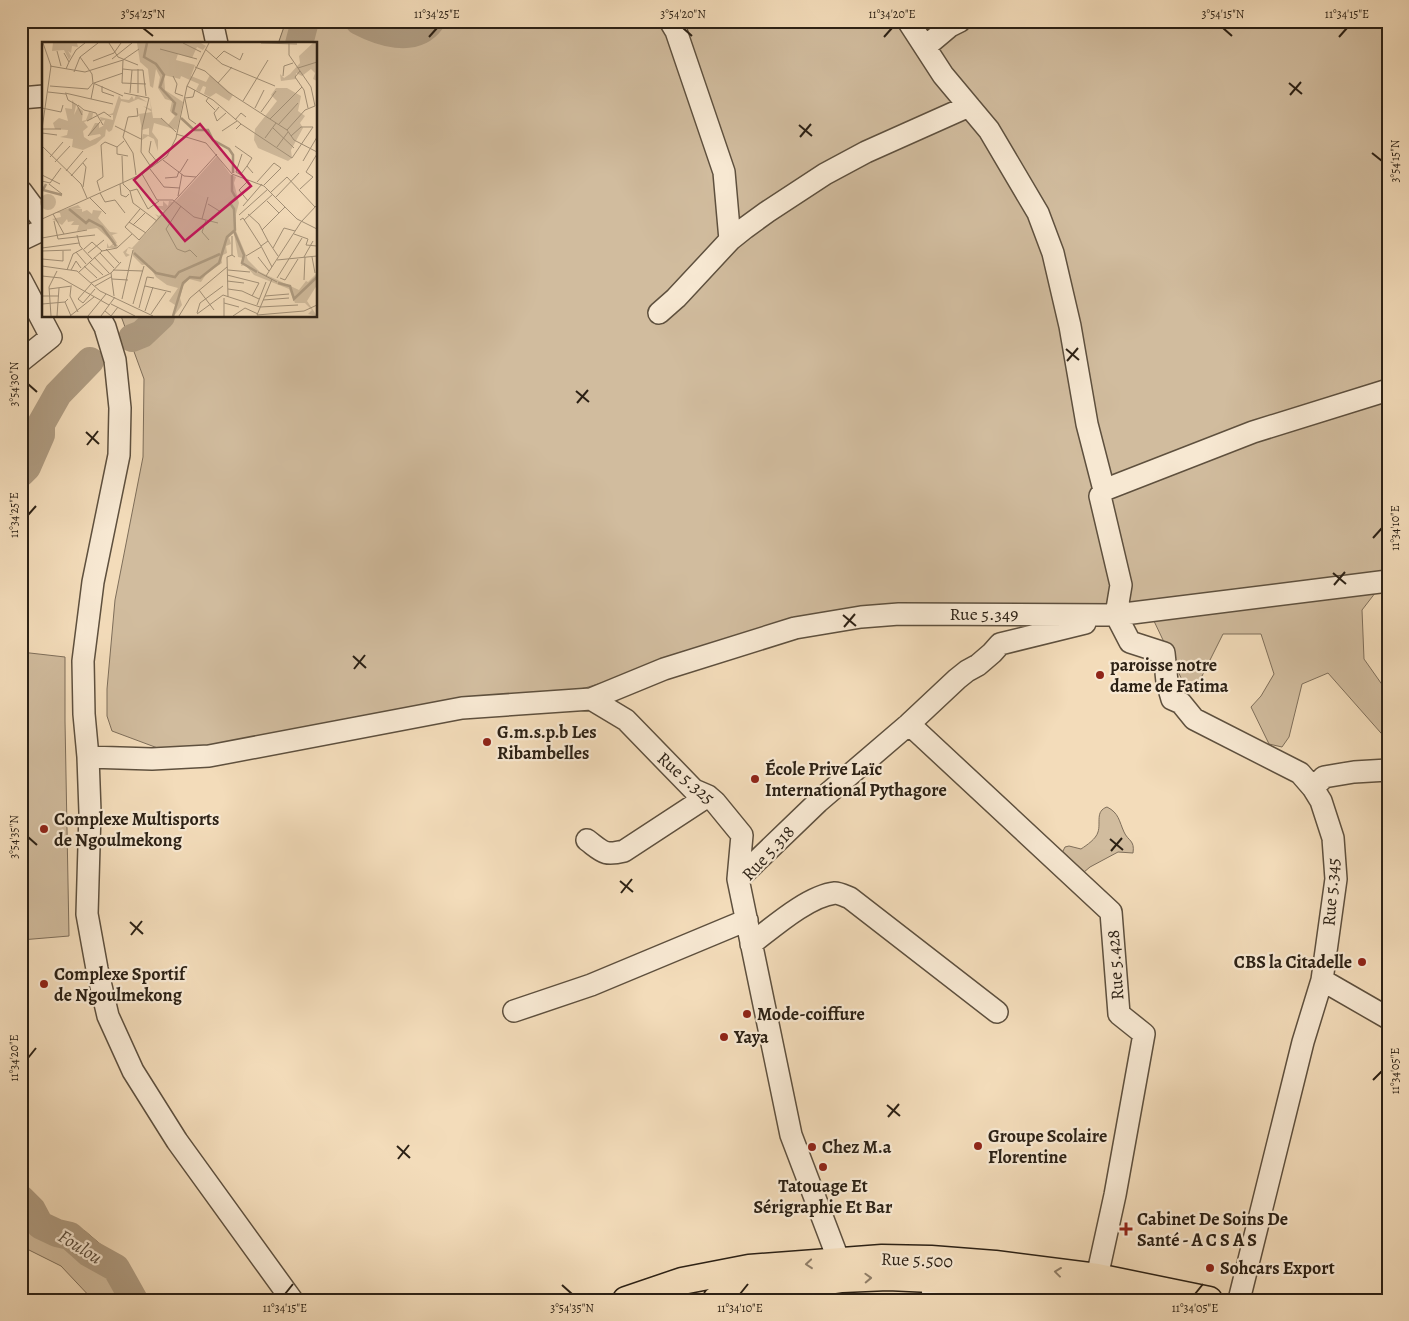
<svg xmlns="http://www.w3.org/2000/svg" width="1409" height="1321" viewBox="0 0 1409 1321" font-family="Alegreya,serif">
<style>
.green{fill:#d1bc9e;stroke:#7e6e5a}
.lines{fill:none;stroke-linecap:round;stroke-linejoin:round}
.river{stroke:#af9c82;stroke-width:28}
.minor-casing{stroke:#5e503e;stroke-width:24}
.major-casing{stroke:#2c2115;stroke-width:29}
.minor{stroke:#f7e8d2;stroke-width:21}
.major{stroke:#f3dcba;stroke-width:26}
.oneway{stroke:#907e68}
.ticks{fill:none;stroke:#2c2115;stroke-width:2}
.poi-dot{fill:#8f2418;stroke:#f7e8d2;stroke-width:2}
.labels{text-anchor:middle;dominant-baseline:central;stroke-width:4.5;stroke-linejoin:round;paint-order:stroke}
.street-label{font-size:18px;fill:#2c2115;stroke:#f7e8d2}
.poi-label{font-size:18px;font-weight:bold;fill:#2c2115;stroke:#f7e8d2;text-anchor:start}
.water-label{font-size:19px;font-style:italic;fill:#5a4c3b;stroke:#f7e8d2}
.inset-river{fill:none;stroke:#af9c82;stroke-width:2.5}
.inset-road{fill:none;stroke:#a39178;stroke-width:1}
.view{fill:#c2185b;fill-opacity:0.15;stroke:#c2185b;stroke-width:2.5}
.inset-edge{fill:none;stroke:#2c2115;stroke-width:2.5}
.neatline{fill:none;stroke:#2c2115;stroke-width:2}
.ticks-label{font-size:12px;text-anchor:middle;fill:#2c2115}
</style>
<rect width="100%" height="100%" fill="#f3dcba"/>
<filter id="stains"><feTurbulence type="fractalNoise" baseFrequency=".004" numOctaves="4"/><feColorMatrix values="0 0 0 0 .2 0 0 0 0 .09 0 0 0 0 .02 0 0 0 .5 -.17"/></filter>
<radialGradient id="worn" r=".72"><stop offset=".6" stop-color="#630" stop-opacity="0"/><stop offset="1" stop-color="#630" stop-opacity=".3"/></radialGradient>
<path class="green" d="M 286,21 L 1388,21 L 1388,587 L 1379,588 L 1362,610 L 1364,659 L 1388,693 L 1388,741 L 1328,673 L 1302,684 L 1289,737 L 1282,747 L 1269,744 L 1251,707 L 1261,696 L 1274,674 L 1261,634 L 1223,634 L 1199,682 L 1184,684 L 1153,619 L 786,626 L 585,688 L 179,751 L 163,750 L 112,731 L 107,716 L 107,689 L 115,600 L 143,457 L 144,379 L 121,316 L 316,316 L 316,44 L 278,44 Z
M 21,652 L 65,657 L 65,721 L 69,936 L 21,940 Z
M 1107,807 C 1119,813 1119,821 1124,832 C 1128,841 1135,840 1133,853 L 1118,852 L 1090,867 L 1077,878 L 1061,855 L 1065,847 L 1069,846 L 1081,849 C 1087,845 1096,839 1098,832 C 1101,823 1095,811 1107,807 Z
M 21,1206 L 85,1231 L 113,1255 L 143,1293 L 147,1300 L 93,1300 L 61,1266 L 21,1246 Z"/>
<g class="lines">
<path class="river" d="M 359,21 C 380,32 414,44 431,21
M 299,44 L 305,21
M 132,338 L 142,334 L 161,316
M 21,473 L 27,467 L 41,435 L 41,424 L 58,394 L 90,361
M 21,1199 L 32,1210 L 40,1225 L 57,1233 L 70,1236 L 89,1253 L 116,1268 L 134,1300"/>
<g class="minor-casing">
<path id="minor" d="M 212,21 L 217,44
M 670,21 L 676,31 L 724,172 L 730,240
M 908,21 L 943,75 L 989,130 L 1038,213 L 1053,253 L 1070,326 L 1087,424 L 1104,490 L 1100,496 L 1121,585 L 1116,615
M 925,47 L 950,26 L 960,21
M 21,98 L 44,96
M 21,191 L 44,222
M 21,240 L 44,229
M 21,280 L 51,337 L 21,361
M 659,313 L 676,298 L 730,240 L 745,228 L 767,212 L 825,174 L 866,152 L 969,106
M 99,316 L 105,327 L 115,360 L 120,408 L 119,455 L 93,582 L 83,661 L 84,714 L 88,757 L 90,812 L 87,914 L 97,969 L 108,1016 L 133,1071 L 177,1141 L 292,1300
M 1104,490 L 1253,432 L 1388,390
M 1116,615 L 1130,642 L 1164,653 L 1167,682 L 1172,699 L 1181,703 L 1194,719 L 1300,773 L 1313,788 L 1321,801 L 1333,838 L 1336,879 L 1322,980 L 1303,1042 L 1239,1300
M 591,699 L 626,720 L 694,790 L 708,796 L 715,802 L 742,835 L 738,879 L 791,1135 L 839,1261 L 841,1275
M 909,724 L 1111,912 L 1119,1014 L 1144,1034 L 1115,1195 L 1097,1277
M 88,757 L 152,759 L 209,756 L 462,708 L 591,699 L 664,669 L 795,628 L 861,617 L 899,614 L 1116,615 L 1388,581
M 1313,788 L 1324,777 L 1354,772 L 1388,770
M 587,840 C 603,852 604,856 624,851 L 708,796
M 738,879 L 818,802 L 909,724 L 957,679 L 967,671 L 978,665 L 992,653 L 1000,644 L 1085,623
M 751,944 C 772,928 808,896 835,893 C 839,893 845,896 850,898 L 997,1012
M 1322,980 L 1388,1018
M 514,1011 L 591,985 L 747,920
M 931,1264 L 933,1300"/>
</g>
<g class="major-casing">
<path id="major" d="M 626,1300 L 682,1281 L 749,1268 L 882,1258 L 931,1259 L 995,1264 L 1097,1277 L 1209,1300
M 716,1300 L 754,1292 L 842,1279 L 888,1277 L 932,1279 L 1061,1291 L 1112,1300"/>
</g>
<use href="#minor" class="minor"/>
<use href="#major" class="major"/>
</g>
<defs><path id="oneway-chevron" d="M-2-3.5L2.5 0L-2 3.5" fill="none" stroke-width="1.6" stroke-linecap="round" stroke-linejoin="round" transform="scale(1.25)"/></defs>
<g class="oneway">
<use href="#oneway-chevron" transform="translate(809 1264) rotate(175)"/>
<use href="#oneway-chevron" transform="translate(1058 1272) rotate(-173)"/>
<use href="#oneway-chevron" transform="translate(868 1278) rotate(-2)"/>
</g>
<path class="ticks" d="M 143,28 L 153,36M 683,28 L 692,36M 1223,28 L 1232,36M 429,37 L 437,28M 884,37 L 892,28M 1339,37 L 1347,28M 1289,83 L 1302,94M 1290,95 L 1301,82M 799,125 L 812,136M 800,137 L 811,124M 1372,153 L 1382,161M 1066,349 L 1079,360M 1067,361 L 1078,348M 28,384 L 37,392M 576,391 L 589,402M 577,403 L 588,390M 86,432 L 99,444M 87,445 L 98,431M 28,515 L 36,506M 1373,538 L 1382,528M 1333,573 L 1346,584M 1334,585 L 1345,572M 843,615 L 856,626M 844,627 L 855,614M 353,656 L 366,668M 354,669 L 365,655M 28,837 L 37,845M 1110,839 L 1123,850M 1111,851 L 1122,838M 620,881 L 633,892M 621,893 L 632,879M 130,922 L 143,934M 131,935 L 142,921M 28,1058 L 36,1048M 1373,1080 L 1382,1071M 887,1105 L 900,1116M 888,1117 L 899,1104M 397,1146 L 410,1158M 398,1159 L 409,1145M 562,1285 L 572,1294M 285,1294 L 293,1284M 740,1294 L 748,1284M 1195,1294 L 1203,1284"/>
<g class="poi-dot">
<circle cx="1100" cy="675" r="5"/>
<circle cx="487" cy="742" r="5"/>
<circle cx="755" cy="779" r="5"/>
<circle cx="44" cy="829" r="5"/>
<circle cx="1362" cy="962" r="5"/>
<circle cx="44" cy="984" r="5"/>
<circle cx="747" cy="1014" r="5"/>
<circle cx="724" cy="1037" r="5"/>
<circle cx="978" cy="1146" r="5"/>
<circle cx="812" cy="1147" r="5"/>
<circle cx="823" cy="1167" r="5"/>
<path d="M1123.5 1221.5h5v5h5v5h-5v5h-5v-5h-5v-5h5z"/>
<circle cx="1210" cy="1268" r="5"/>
</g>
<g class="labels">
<g class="street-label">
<text x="984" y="614">Rue 5.349</text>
<text transform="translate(686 778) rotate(41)">Rue 5.325</text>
<text transform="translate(768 853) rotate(-47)">Rue 5.318</text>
<text transform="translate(1331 892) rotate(-86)">Rue 5.345</text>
<text transform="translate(1115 965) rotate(-94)">Rue 5.428</text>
<text transform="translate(917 1260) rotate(2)">Rue 5.500</text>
</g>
<g class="poi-label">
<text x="1110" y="665">paroisse notre<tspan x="1110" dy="21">dame de Fatima</tspan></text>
<text x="497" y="732">G.m.s.p.b Les<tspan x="497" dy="21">Ribambelles</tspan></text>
<text x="765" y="769">École Prive Laïc<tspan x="765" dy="21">International Pythagore</tspan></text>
<text x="54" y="819">Complexe Multisports<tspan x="54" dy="21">de Ngoulmekong</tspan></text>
<text x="1352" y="962" text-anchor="end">CBS la Citadelle</text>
<text x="54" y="974">Complexe Sportif<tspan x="54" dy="21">de Ngoulmekong</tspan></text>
<text x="757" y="1014">Mode-coiffure</text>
<text x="734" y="1037">Yaya</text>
<text x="988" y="1136">Groupe Scolaire<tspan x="988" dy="21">Florentine</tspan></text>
<text x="822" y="1147">Chez M.a</text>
<text x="823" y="1186" text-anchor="middle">Tatouage Et<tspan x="823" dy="21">Sérigraphie Et Bar</tspan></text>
<text x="1137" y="1219">Cabinet De Soins De<tspan x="1137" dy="21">Santé - A C S A S</tspan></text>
<text x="1220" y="1268">Sohcars Export</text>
</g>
<g class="water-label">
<text transform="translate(80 1247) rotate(32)">Foulou</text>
</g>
</g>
<g transform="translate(42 42)">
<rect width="275" height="275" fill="#f3dcba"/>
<path d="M 11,1 L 35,1 L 36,5 L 30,4 L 29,11 L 26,9 L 29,14 L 27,18 L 22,8 L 10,9 ZM 95,1 L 159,1 L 164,4 L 161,8 L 155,5 L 150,16 L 136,12 L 134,18 L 153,23 L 149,34 L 164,40 L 168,33 L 191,53 L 187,59 L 174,51 L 168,55 L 162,52 L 164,45 L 161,44 L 158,50 L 154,48 L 157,42 L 139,34 L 138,37 L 122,33 L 123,48 L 141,60 L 135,88 L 112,81 L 110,90 L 116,98 L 116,109 L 112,97 L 106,94 L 100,98 L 101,92 L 107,93 L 107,86 L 100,88 L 97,72 L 110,70 L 101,64 L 109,67 L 108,57 L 111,76 L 119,76 L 126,83 L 133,74 L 128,69 L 130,59 L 123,57 L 116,46 L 118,35 L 114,27 L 111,46 L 108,44 L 106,27 L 98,20 ZM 271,1 L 275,1 L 275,39 L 271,37 L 273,31 L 269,27 L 260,34 L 254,31 L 254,37 L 239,39 L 238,32 L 242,36 L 248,32 L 258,21 L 257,14 ZM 234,46 L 245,46 L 259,54 L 256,69 L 263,74 L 258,81 L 261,86 L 249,108 L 250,116 L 246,119 L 216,106 L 212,98 L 213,87 L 235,59 L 229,53 ZM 77,53 L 79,57 L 87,58 L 90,54 L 92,58 L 94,53 L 105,60 L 96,57 L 87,61 L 79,59 L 70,88 L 67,90 L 64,87 L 63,94 L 54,102 L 41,108 L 30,105 L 31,97 L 18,95 L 25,93 L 26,88 L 13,87 L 11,81 L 17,76 L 26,79 L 23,66 L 30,67 L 30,58 L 34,63 L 32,73 L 36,65 L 41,69 L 40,79 L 44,78 L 47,70 L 51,71 L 50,77 L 42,80 L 46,85 L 41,89 L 42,95 L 48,99 L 59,94 L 58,92 L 46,94 L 53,81 L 57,81 L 57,86 L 61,84 L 63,78 L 59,79 L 58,75 L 71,78 L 71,73 L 66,73 L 71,71 ZM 175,114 L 188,132 L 194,135 L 192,141 L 197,161 L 194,172 L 194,189 L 206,218 L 218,230 L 257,248 L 264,239 L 266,240 L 275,231 L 275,243 L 265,259 L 275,274 L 266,272 L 270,268 L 263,261 L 253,261 L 247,247 L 212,233 L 203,223 L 199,224 L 201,216 L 196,215 L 192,191 L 187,195 L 189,202 L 184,204 L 185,211 L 179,214 L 180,221 L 165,231 L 159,240 L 147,237 L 141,244 L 138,256 L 140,263 L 132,274 L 133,263 L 127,259 L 136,246 L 125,243 L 114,235 L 106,222 L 100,223 L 91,214 L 91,207 L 86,206 L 84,211 L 88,213 L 84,215 L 81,210 L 79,213 L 81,210 L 87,205 L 90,206 L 109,186 L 116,175 L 113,172 L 117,174 L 122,169 L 114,164 L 121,164 L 121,159 L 126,164 L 127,159 L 133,160 ZM-2 160a8 8 0 1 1 16 0a8 8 0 1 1-16 0ZM 36,163 L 39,166 L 32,166 L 40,167 L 40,170 L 45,168 L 50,172 L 51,168 L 60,169 L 56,176 L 68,190 L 76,191 L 70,193 L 75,201 L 70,204 L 76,203 L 75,206 L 65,206 L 65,201 L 67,205 L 72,201 L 55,186 L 35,189 L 37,183 L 29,183 L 32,179 L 26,180 L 25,177 L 20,183 L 10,177 L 19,175 L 18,171 L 12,171 Z" fill="#d1bc9e"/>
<path class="inset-river" d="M 105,1 L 102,15 L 114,22 L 122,33 L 118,45 L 133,61 L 131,70 L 135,73M 139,76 L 152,88 L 166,88 L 171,98 L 187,107 L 191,113 L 191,131M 4,142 L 1,148 L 20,153M 27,167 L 44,181 L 47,178 L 60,185 L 74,204M 192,189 L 202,213 L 200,221 L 215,230M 92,211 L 114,231 L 133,235 L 137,230 L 178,212M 236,241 L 248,244 L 252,257 L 275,235M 131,274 L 141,241 L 148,235 L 158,236 L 177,221 L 185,195 L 193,188 L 192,167 L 188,161 L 194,156 L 190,149 L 190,133"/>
<path class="inset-road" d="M 67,1 L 76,15 L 96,23M 141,1 L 159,10M 219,1 L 255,2M 97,7 L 81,18 L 80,41 L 104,42M 118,7 L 155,17M 163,7 L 180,22 L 233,44M 15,9 L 19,24M 22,11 L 27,20 L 24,27M 70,17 L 90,1M 174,17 L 182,9 L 198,18 L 201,11M 51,19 L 72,11 L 79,1M 27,20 L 34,8 L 43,1M 8,24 L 43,30 L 81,18M 153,25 L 163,29 L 186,50 L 245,88 L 252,98 L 275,110M 256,26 L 275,20M 81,27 L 90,28 L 88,51M 90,28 L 101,28 L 104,54M 258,29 L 253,35 L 262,48 L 266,66M 32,30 L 38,15 L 56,1M 131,34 L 135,42 L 133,51 L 141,54M 241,34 L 242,24 L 251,21M 51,41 L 81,54M 52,41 L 81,31M 176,41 L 190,25M 8,44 L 46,47 L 51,41 L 50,32 L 38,15M 60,44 L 60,50 L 72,54M 145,44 L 171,58 L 199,82 L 194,87M 6,50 L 24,52 L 26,58 L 35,63 L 40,73M 23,51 L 71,62M 82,51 L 107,56 L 100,86 L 99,110 L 109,125M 96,51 L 96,27M 167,55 L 164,59 L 173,68M 143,56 L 151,55 L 153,48M 49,57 L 52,42M 143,57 L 147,77 L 154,82M 201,59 L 226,18M 36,63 L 42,68 L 54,71 L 61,83M 177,65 L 172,71 L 175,79 L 184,71M 0,66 L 19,70 L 21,63M 213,66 L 222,48M 219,70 L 234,49M 119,76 L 134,90M 228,77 L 260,45M 193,78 L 199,71 L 204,75M 45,79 L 62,70 L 69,75M 199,82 L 250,116 L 271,85 L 259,85 L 249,94M 236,83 L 256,61M 73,84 L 99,97M 231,86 L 252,106M 0,87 L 9,24 L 1,1M 0,87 L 19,87M 245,88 L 263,68 L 273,64 L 269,45 L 247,13 L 247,1M 180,89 L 195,79M 0,91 L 15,93M 134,92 L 164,101 L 190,132 L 222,144 L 255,177 L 275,187M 46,94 L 58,80M 223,96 L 234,81M 109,99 L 107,110 L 116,121M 0,104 L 39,142 L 45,156M 193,104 L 210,116 L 205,124M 75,105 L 75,112 L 86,114M 235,105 L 246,90M 80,114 L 81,142 L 88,149 L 91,161 L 115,179M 8,115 L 21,100M 121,118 L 142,134 L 154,135M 261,119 L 275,95M 13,120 L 28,104M 108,127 L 122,145 L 138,146M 24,129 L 41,109M 138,130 L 146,117M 100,132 L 115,158 L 131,158 L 152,175 L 176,181M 199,132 L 205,124 L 211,131M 0,133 L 18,142M 94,133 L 91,111 L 81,95 L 86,75 L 96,74 L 95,66M 199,133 L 194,130 L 200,112M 29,134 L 45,116M 123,136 L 135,135 L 137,129M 0,139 L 8,141 L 19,126M 215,140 L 232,121 L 239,126 L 222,143M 7,142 L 20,152M 78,142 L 79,153 L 84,155 L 87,152M 41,145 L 44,125 L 41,121M 258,147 L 271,135 L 264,130 L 275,112M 58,149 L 55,139 L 61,135 L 59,103 L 63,100 L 75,105 L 82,99M 88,149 L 95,147 L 106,167 L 117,159M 229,150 L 245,135 L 273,165M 58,151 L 63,160 L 73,158 L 83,171M 136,154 L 140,132M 234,155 L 257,131M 48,156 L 64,172M 206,159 L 197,148 L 207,138M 225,159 L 237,171M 166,162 L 179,170M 139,164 L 124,187 L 135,207 L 143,210 L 148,208 L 155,215M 201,164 L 220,142M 98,167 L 83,185 L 97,198 L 175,112M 11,172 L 22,192M 206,172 L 217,182 L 226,199M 197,173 L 226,147M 0,177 L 100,132 L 125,114 L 134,96 L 145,44 L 167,1M 160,177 L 166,155M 164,178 L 160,190 L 167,198M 198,178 L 201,176 L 219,204M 202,178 L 231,152M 12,179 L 16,197 L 53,193M 87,180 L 104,191M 91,183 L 103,171M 220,188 L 243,165M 252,192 L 266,197 L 264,203 L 275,204M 35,193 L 38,204 L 50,217M 190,194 L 190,213 L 193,215M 0,196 L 45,188M 0,206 L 37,201M 231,206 L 242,186 L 253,189M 42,207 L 50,200 L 60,209M 64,207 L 77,221M 0,209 L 29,208M 34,210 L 44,222M 46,211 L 62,198M 58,211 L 72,226M 204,214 L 219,205M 52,215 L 67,231M 216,215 L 227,229M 262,215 L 271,199M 270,215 L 273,231M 0,217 L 21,219 L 21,209M 235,218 L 275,214M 47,220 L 61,233M 0,224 L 35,229 L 58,249 L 111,274M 42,224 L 55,236M 230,225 L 219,204 L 226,199 L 236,214M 25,228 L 31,212 L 40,207M 29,228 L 34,219 L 39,226M 71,228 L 101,229M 186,228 L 208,230M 37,230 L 60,209 L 75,206 L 90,192M 216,230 L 235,240M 69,231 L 72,254M 185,233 L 217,241 L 210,254M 0,234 L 19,236 L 67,263M 224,234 L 259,180 L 275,163M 235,236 L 260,196M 238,236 L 243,238 L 256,217M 70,237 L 86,238M 262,238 L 263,215M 185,239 L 202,241M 49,241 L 69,231 L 79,220M 49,242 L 36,257 L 41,261 L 53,247M 53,244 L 69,235M 103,244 L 129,250M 29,245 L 28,254 L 36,270M 7,247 L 30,244M 186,247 L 200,249 L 217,257M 157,248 L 172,268M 0,254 L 17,254M 223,254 L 247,252M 186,255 L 185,215 L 190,213M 182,256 L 182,274M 26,257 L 23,260 L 29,274M 80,257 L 91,208M 221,258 L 247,256M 182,261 L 197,265M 0,262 L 23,260M 69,262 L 93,274M 91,262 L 102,224M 215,263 L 224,240M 97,266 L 105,235 L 112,236M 63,269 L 69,274 L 76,265M 103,269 L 111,245M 155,271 L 158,261 L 181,244M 109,272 L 124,250M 155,272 L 181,253 L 218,265 L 256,263M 215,273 L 262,269 L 275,263M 215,273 L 230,237M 9,274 L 7,245 L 15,229M 15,274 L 17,246M 28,274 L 52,255M 46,274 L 64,252M 59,274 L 73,255M 137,274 L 148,256 L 185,225M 191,274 L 203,266 L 216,272"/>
<path class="view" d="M 158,82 L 209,144 L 143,199 L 92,138 Z"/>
<rect width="275" height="275" class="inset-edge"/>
</g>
<rect width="1409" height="1321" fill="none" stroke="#f3dcba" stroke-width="55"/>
<rect x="28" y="28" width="1354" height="1266" class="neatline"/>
<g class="ticks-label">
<text x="143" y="18">3°54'25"N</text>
<text x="437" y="18">11°34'25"E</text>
<text x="683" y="18">3°54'20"N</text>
<text x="892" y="18">11°34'20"E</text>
<text x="1223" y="18">3°54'15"N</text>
<text x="1347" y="18">11°34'15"E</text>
<text transform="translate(1395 161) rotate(-90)" y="4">3°54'15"N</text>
<text transform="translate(14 384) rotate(-90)" y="4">3°54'30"N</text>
<text transform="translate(14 515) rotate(-90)" y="4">11°34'25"E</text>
<text transform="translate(1395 528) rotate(-90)" y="4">11°34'10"E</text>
<text transform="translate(14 837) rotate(-90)" y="4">3°54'35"N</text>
<text transform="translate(14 1058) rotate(-90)" y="4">11°34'20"E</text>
<text transform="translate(1395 1071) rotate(-90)" y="4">11°34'05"E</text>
<text x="285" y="1312">11°34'15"E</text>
<text x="572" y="1312">3°54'35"N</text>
<text x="740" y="1312">11°34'10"E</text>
<text x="1195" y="1312">11°34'05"E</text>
</g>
<rect width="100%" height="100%" filter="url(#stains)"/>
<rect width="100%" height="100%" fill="url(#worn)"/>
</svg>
